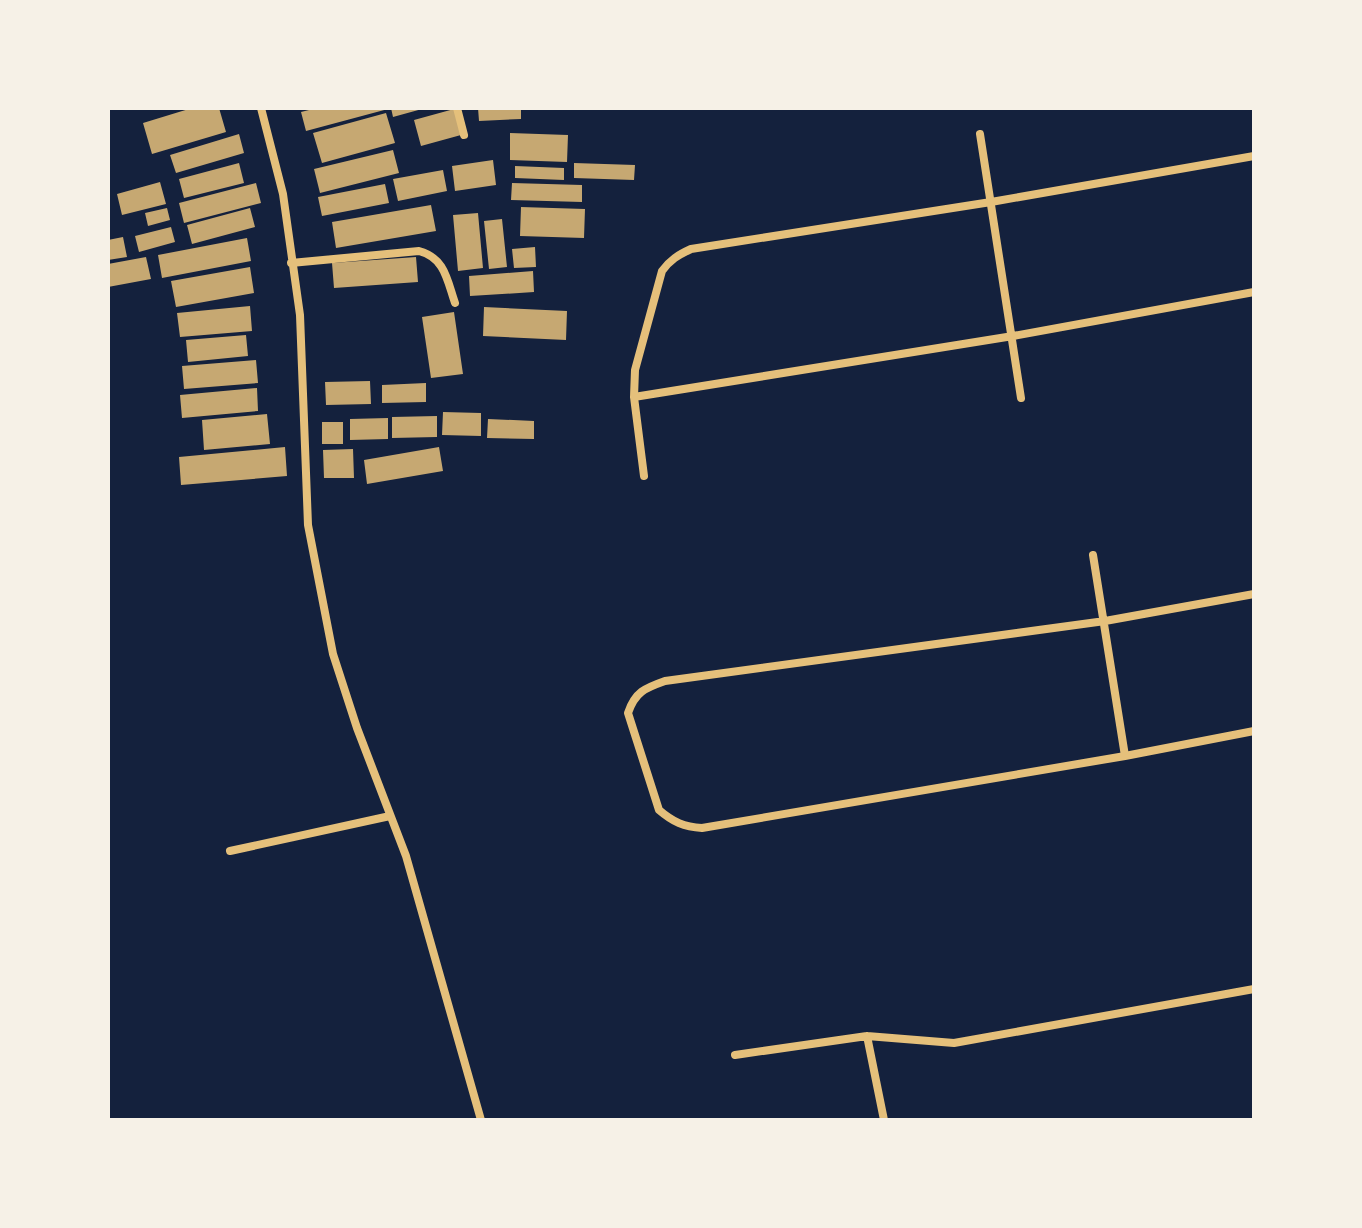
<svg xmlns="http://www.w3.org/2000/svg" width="1362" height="1228" viewBox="0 0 1362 1228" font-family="'Titillium Web',sans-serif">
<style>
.building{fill:#c6a872}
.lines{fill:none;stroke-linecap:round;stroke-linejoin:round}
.minor{stroke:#e5c07b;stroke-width:8}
</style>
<rect width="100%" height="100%" fill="#14213d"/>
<path class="building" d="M 192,108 L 219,108 L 226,132 L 152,154 L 143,123 Z
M 317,108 L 388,108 L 388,109 L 306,131 L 301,112 Z
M 391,108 L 422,108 L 422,109 L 393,117 Z
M 478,108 L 521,108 L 521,119 L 479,121 Z
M 454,109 L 461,135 L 421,146 L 414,120 Z
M 386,113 L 395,143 L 322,163 L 313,133 Z
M 510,133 L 568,135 L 567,162 L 510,160 Z
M 239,134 L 244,153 L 176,173 L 170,155 Z
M 393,150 L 399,173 L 320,193 L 314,169 Z
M 493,160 L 496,185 L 455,191 L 452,166 Z
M 239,163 L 244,183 L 184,198 L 179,179 Z
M 574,163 L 635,165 L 634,180 L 574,178 Z
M 515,166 L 564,168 L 564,180 L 515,178 Z
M 443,170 L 447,191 L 398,201 L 393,179 Z
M 160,182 L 166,204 L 122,215 L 117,194 Z
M 256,183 L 261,203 L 184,223 L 179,203 Z
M 512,183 L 582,185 L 582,202 L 511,200 Z
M 385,184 L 389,203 L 322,216 L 318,197 Z
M 431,205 L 436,231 L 336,248 L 332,222 Z
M 521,207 L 585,209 L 584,238 L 520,236 Z
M 167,208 L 170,220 L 148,226 L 145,213 Z
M 250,208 L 255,227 L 192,244 L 187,225 Z
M 478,213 L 483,268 L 458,271 L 453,215 Z
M 502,219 L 507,267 L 489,269 L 484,221 Z
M 171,227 L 175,242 L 139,252 L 135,236 Z
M 123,237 L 127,257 L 108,260 L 108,240 Z
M 247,238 L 251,261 L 162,278 L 158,255 Z
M 535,247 L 536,267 L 514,268 L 512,249 Z
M 146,257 L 151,279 L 108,287 L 108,264 Z
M 416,257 L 418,282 L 334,288 L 332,263 Z
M 250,267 L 254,293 L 176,307 L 171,281 Z
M 533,271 L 534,292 L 470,296 L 469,276 Z
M 250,306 L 252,331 L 180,337 L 177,313 Z
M 484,307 L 567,311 L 566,340 L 483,336 Z
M 454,312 L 463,374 L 431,378 L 422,317 Z
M 246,335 L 248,356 L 188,362 L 186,340 Z
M 256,360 L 258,383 L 184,389 L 182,366 Z
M 370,381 L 371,404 L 326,405 L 325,382 Z
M 426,383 L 426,402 L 382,403 L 382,385 Z
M 257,388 L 258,411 L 182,418 L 180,395 Z
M 443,412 L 481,413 L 481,436 L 442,435 Z
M 267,414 L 270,444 L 204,450 L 202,420 Z
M 437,416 L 437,437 L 392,438 L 392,417 Z
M 388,418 L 388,439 L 350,440 L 350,419 Z
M 488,419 L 534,421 L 534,439 L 487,438 Z
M 322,422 L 343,422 L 343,444 L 322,444 Z
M 285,447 L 287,476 L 181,485 L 179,457 Z
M 439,447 L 443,471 L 367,484 L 364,460 Z
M 353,449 L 354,478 L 324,478 L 323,450 Z"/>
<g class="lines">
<path class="minor" d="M 261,108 L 283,194 L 300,315 L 308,525 L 333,654 L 357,728 L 406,856 L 481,1120
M 457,108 L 464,135
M 980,134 L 1021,398
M 291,263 L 419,251 C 445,258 447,280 455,303
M 634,397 L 1013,336 L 1254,292
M 644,476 L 634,397 L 635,370 L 662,271 C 670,260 678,255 691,249 L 991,202 L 1254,156
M 1093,555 L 1125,756
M 1254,594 L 1105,621 L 665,681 C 645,688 635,692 628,713 L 659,810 C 673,822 684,827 702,828 L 1125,756 L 1254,731
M 230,851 L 390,816
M 867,1036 L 884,1120
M 735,1055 L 867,1036 L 954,1043 L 1254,989"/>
</g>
<rect width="1362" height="1228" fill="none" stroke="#f6f1e7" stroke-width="220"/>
</svg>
